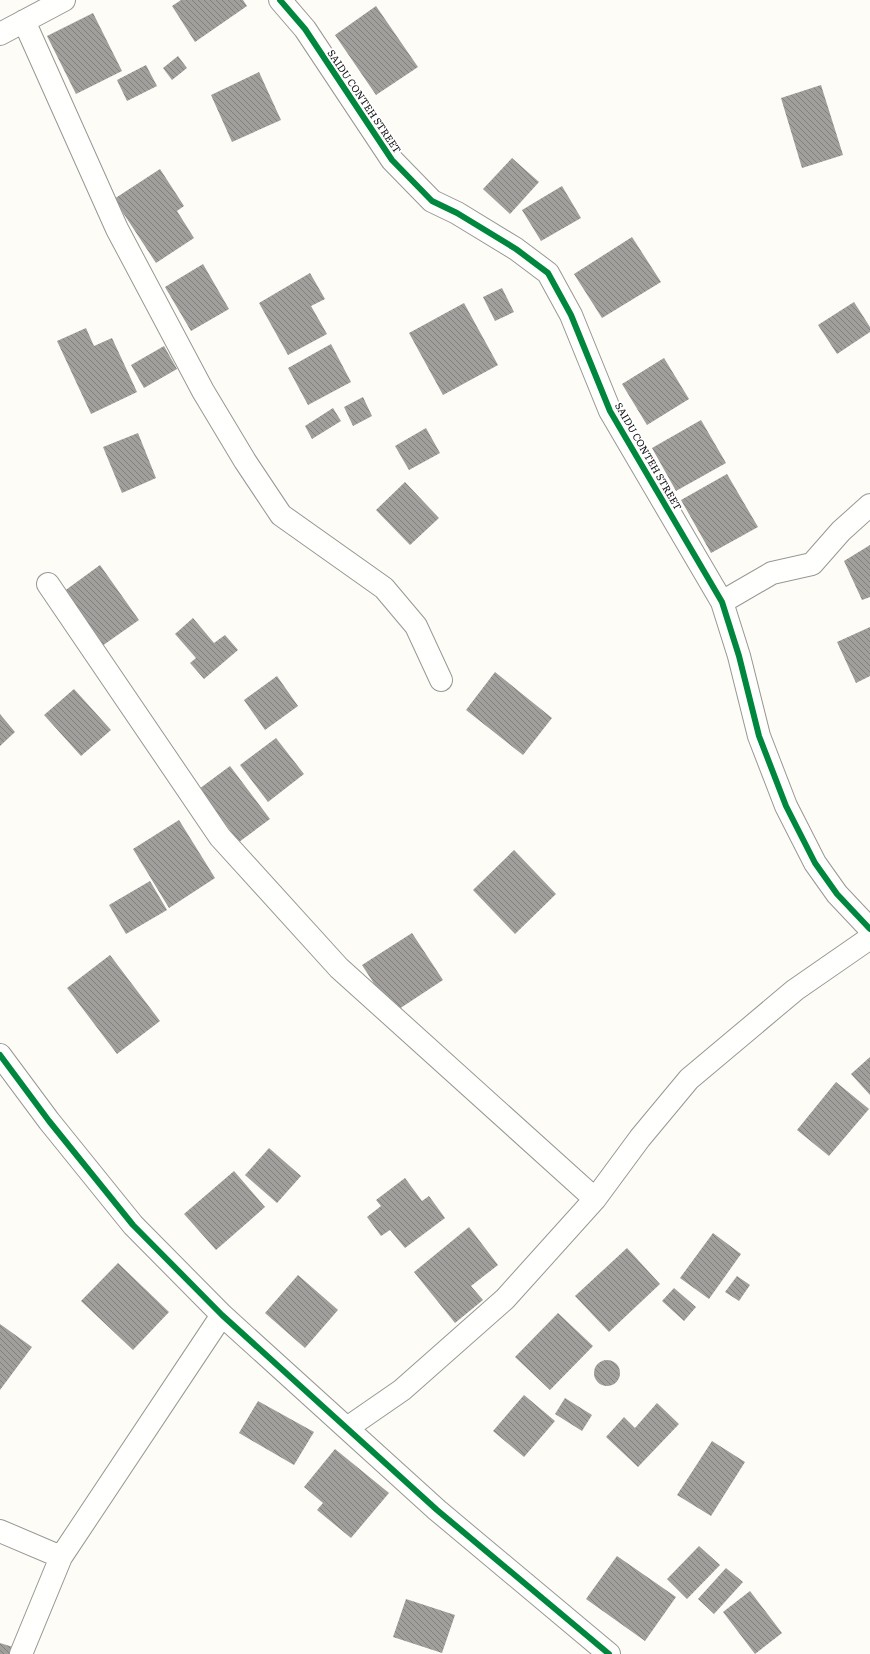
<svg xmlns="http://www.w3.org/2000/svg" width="870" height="1654" viewBox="0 0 870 1654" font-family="Literata,serif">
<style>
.building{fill:url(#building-back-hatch)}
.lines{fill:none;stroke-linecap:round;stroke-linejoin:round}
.street-casing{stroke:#979795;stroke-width:24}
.street{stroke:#fffffe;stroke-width:22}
.cycleway-casing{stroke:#fff;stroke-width:8}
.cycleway{stroke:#00873e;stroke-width:6}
.labels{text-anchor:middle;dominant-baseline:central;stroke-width:4;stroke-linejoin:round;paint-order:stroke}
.street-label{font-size:10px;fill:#111;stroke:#fff}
</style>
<defs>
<pattern id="building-back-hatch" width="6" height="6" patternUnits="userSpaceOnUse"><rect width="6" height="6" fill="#a19f9c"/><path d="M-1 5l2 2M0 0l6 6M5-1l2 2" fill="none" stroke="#82807e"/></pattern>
</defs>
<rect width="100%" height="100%" fill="#fdfcf7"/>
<path class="building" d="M 181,0 L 243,0 L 247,6 L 195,42 L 172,6 Z
M 376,6 L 418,67 L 376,95 L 335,35 Z
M 93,13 L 122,71 L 76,94 L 47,36 Z
M 178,56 L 187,68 L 172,80 L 163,68 Z
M 146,65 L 157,86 L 127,101 L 117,80 Z
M 259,72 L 281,120 L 232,142 L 211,95 Z
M 821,85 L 843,155 L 802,168 L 781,98 Z
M 512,158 L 539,182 L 510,214 L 483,189 Z
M 160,169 L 184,206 L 177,211 L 194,238 L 156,263 L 114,199 Z
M 562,186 L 581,218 L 541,241 L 522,210 Z
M 632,237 L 661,282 L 602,318 L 574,274 Z
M 203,264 L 229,309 L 191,331 L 165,287 Z
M 310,273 L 325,299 L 311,306 L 327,334 L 288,355 L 259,303 Z
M 502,288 L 514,312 L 495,321 L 483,297 Z
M 854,302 L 870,327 L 870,332 L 837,354 L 818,325 Z
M 464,303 L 498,365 L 443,395 L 409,333 Z
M 86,328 L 94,346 L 112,338 L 137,392 L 91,414 L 57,341 Z
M 331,344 L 351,382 L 308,405 L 288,368 Z
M 164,346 L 177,369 L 144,388 L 131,365 Z
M 664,358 L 689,399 L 647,425 L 622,384 Z
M 363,397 L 372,416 L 353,426 L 344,407 Z
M 333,408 L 341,421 L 312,439 L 305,426 Z
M 701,420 L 726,463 L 676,491 L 652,448 Z
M 426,428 L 440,453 L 409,470 L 395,446 Z
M 138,433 L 156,478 L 122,493 L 103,447 Z
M 727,474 L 758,527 L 711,553 L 681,500 Z
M 405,482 L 439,518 L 410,545 L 376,510 Z
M 870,545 L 870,597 L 862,600 L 844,561 Z
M 100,565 L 139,620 L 102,646 L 63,592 Z
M 193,618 L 214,643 L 225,635 L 238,650 L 204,679 L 190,663 L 196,658 L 175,634 Z
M 870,627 L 870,676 L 856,683 L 837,642 Z
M 495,672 L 552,718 L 523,755 L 466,710 Z
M 277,676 L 298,706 L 265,730 L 244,700 Z
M 74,689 L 111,730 L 81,756 L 44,715 Z
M 0,714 L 15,732 L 0,746 Z
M 276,738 L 304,774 L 268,802 L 240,765 Z
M 230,766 L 270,819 L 239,842 L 199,789 Z
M 179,820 L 215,878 L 169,908 L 133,849 Z
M 514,850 L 556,894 L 515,934 L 473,890 Z
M 150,881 L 167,910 L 126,934 L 109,905 Z
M 412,933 L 443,980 L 393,1013 L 362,965 Z
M 110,955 L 160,1021 L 117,1054 L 67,988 Z
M 870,1057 L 870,1095 L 851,1074 Z
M 836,1082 L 869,1109 L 829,1156 L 797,1130 Z
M 269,1148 L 301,1176 L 277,1203 L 245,1175 Z
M 234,1171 L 265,1207 L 216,1250 L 184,1214 Z
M 405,1178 L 422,1201 L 429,1196 L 445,1218 L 405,1248 L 390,1230 L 381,1236 L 367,1217 L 381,1206 L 376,1200 Z
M 469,1227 L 498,1265 L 471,1286 L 483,1300 L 455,1323 L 414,1272 Z
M 713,1233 L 741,1254 L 709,1299 L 680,1278 Z
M 627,1248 L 660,1284 L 609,1332 L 575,1296 Z
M 118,1263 L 169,1312 L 133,1350 L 81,1301 Z
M 298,1275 L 338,1310 L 305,1348 L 265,1313 Z
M 737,1276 L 750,1285 L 739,1301 L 725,1292 Z
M 674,1288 L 696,1307 L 684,1321 L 662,1301 Z
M 558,1313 L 593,1346 L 550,1390 L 515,1357 Z
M 0,1324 L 32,1347 L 0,1390 Z
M594 1373a13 13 0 1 1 26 0a13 13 0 1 1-26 0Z
M 524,1395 L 555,1421 L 524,1457 L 493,1431 Z
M 565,1398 L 592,1415 L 582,1431 L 555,1414 Z
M 258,1401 L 314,1432 L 294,1465 L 239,1433 Z
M 657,1403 L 679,1424 L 638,1467 L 606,1437 L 624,1417 L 635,1428 Z
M 712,1441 L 745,1462 L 711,1516 L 677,1495 Z
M 335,1449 L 389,1493 L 351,1538 L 317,1510 L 323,1503 L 304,1487 Z
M 699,1546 L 720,1565 L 687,1599 L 667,1579 Z
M 617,1556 L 676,1597 L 645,1641 L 586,1599 Z
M 726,1568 L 743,1582 L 714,1614 L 698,1599 Z
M 750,1591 L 782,1633 L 755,1654 L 723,1612 Z
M 406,1599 L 455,1615 L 442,1653 L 393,1637 Z
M 0,1643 L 13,1647 L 10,1654 L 0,1654 Z"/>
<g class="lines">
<g class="street-casing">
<path id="street" d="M 280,0 L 305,29 L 392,160 L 432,201 L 457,213 L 516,249 L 548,273 L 571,315 L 610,411 L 722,602 L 739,656 L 759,736 L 786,806 L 815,863 L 837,894 L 870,929
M 24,21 L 117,229 L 203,391 L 245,461 L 281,515 L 384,588 L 416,626 L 441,680
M 0,34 L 64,0
M 48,584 L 220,837 L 339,968 L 595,1199
M 722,602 L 772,573 L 812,564 L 841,531 L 870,505
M 0,1055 L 49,1121 L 133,1225 L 222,1315 L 437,1510 L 609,1654
M 347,1428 L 402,1390 L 505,1299 L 595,1199 L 640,1138 L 689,1079 L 795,990 L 870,938
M 0,1531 L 61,1557
M 21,1654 L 61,1557 L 222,1315"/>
</g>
<use href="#street" class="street"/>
<g class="cycleway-casing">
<path id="cycleway" d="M 280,0 L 305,29 L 392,160 L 432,201 L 457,213 L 516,249 L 548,273 L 571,315 L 610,411 L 722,602 L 739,656 L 759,736 L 786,806 L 815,863 L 837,894 L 870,929
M 0,1055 L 49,1121 L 133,1225 L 222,1315 L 437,1510 L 609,1654"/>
</g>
<use href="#cycleway" class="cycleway"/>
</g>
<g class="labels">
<g class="street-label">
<text transform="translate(365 101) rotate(56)">SAIDU CONTEH STREET</text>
<text transform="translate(649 456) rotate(60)">SAIDU CONTEH STREET</text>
</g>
</g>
</svg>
